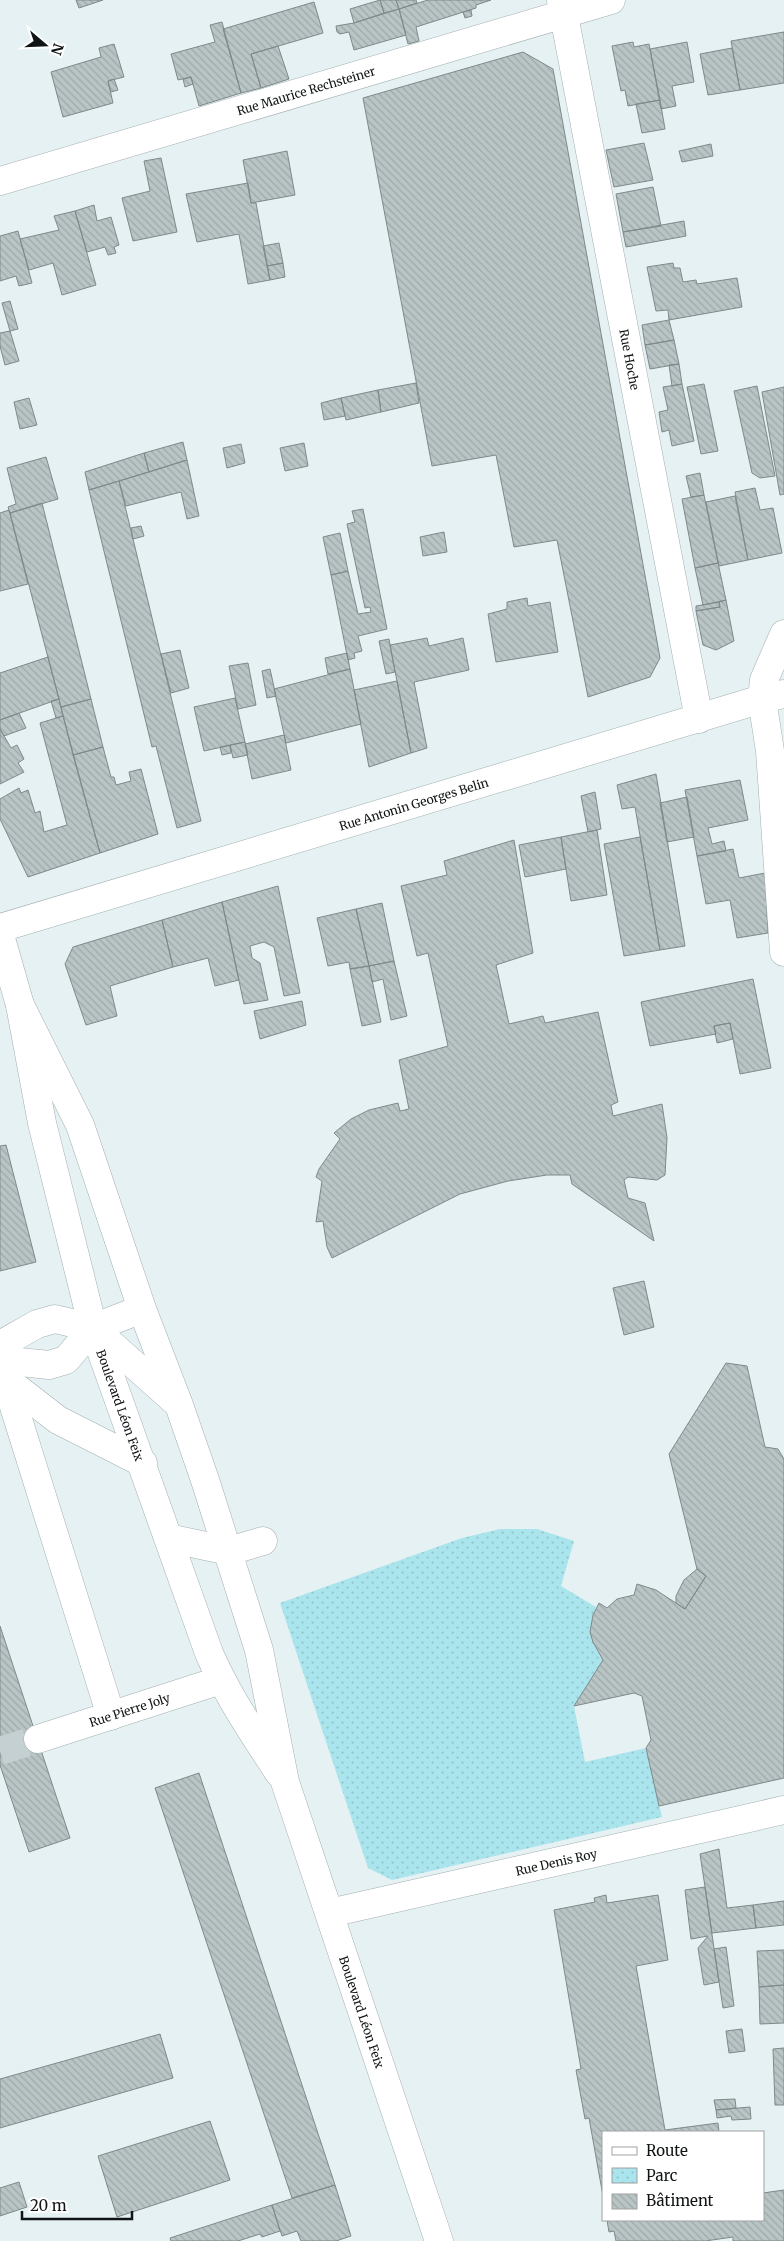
<svg xmlns="http://www.w3.org/2000/svg" width="784" height="2241" viewBox="0 0 784 2241" font-family="Merriweather,serif">
<style>
.park{fill:url(#park-dots)}
.building{fill:url(#building-back-hatch);stroke:#7f898b}
.lines{fill:none;stroke-linecap:round;stroke-linejoin:round}
.minor-tunnel{stroke:#c5d0d2;stroke-width:28;stroke-dasharray:28 14;stroke-linecap:butt}
.minor-casing{stroke:#a4afb1;stroke-width:29}
.major-casing{stroke:#a4afb1;stroke-width:29}
.minor{stroke:#fff;stroke-width:28}
.major{stroke:#fff;stroke-width:28}
.labels{text-anchor:middle;dominant-baseline:central;stroke-width:5;stroke-linejoin:round;paint-order:stroke}
.street-label{font-size:12px;fill:#101415;stroke:#fff}
</style>
<defs>
<pattern id="park-dots" width="8" height="8" patternUnits="userSpaceOnUse" patternTransform="scale(1.25)"><rect width="8" height="8" fill="#aae5ed"/><path d="M2 2h.1M6 6h.1" fill="none" stroke="#91c4ca" stroke-width="1.8" stroke-linecap="round"/></pattern>
<pattern id="building-back-hatch" width="6" height="6" patternUnits="userSpaceOnUse" patternTransform="scale(1.25)"><rect width="6" height="6" fill="#b9c4c5"/><path d="M-1 5l2 2M0 0l6 6M5-1l2 2" fill="none" stroke="#9ea8a8"/></pattern>
</defs>
<rect width="100%" height="100%" fill="#e5f1f3"/>
<path class="park" d="M 500,1529 L 537,1529 L 574,1541 L 561,1586 L 596,1607 C 587,1631 591,1639 603,1660 L 574,1706 L 585,1762 L 646,1748 L 662,1817 L 392,1880 L 368,1868 L 280,1603 L 462,1538 Z"/>
<path class="building" d="M 76,0 L 103,0 L 79,8 Z
M 380,0 L 384,13 L 354,23 L 350,9 Z
M 380,0 L 396,0 L 399,9 L 384,13 Z
M 396,0 L 416,0 L 417,3 L 399,9 Z
M 428,0 L 491,0 L 476,5 L 476,8 L 416,27 L 419,41 L 408,44 L 399,9 Z
M 314,2 L 323,33 L 251,54 L 261,88 L 241,93 L 223,29 Z
M 399,9 L 406,35 L 354,50 L 349,32 L 340,34 L 337,32 L 336,26 L 354,23 Z
M 471,10 L 472,16 L 465,18 L 463,12 Z
M 222,22 L 241,93 L 199,106 L 191,77 L 178,80 L 171,54 L 215,42 L 210,25 Z
M 784,32 L 784,83 L 740,90 L 731,41 Z
M 633,42 L 634,47 L 649,44 L 660,100 L 628,106 L 625,90 L 621,91 L 612,46 Z
M 687,42 L 694,82 L 672,86 L 676,106 L 661,109 L 650,49 Z
M 114,44 L 124,77 L 108,81 L 113,103 L 63,117 L 51,72 L 101,57 L 99,48 Z
M 278,46 L 289,79 L 261,88 L 251,54 Z
M 732,48 L 740,90 L 708,95 L 700,54 Z
M 523,52 L 553,69 L 660,658 L 650,677 L 588,697 L 557,540 L 514,547 L 496,455 L 432,466 L 363,98 Z
M 191,77 L 193,84 L 185,87 L 183,79 Z
M 114,79 L 118,90 L 111,92 L 108,81 Z
M 660,100 L 665,129 L 642,133 L 636,104 Z
M 644,143 L 653,180 L 614,187 L 606,150 Z
M 711,144 L 713,156 L 682,162 L 679,151 Z
M 287,151 L 295,195 L 251,203 L 243,160 Z
M 161,158 L 177,232 L 133,241 L 122,198 L 150,191 L 144,161 Z
M 248,183 L 251,203 L 256,203 L 270,280 L 248,284 L 239,234 L 197,242 L 186,194 Z
M 653,187 L 661,226 L 623,232 L 616,194 Z
M 94,205 L 97,221 L 111,217 L 119,245 L 114,247 L 116,253 L 108,255 L 105,247 L 87,252 L 75,211 Z
M 75,211 L 96,285 L 62,295 L 53,263 L 29,270 L 20,239 L 59,230 L 54,216 Z
M 684,221 L 686,236 L 626,247 L 623,232 Z
M 18,231 L 32,283 L 19,286 L 16,276 L 0,281 L 0,236 Z
M 279,243 L 283,263 L 267,266 L 263,246 Z
M 283,263 L 285,277 L 270,280 L 267,266 Z
M 673,263 L 674,268 L 680,268 L 683,282 L 696,280 L 697,284 L 737,278 L 742,307 L 669,320 L 668,310 L 656,311 L 647,267 Z
M 10,301 L 18,329 L 10,331 L 2,303 Z
M 669,320 L 674,340 L 645,345 L 642,325 Z
M 10,331 L 19,361 L 5,365 L 0,346 L 0,333 Z
M 674,340 L 679,364 L 650,369 L 645,345 Z
M 679,364 L 682,384 L 672,386 L 669,365 Z
M 416,383 L 419,403 L 381,412 L 378,390 Z
M 682,384 L 694,441 L 672,446 L 669,430 L 662,432 L 659,412 L 668,410 L 663,387 Z
M 704,384 L 718,451 L 701,454 L 687,387 Z
M 757,386 L 775,476 L 760,478 L 752,473 L 734,391 Z
M 784,387 L 784,494 L 780,495 L 762,392 Z
M 378,390 L 381,412 L 346,420 L 341,398 Z
M 29,398 L 37,425 L 20,429 L 14,402 Z
M 341,398 L 345,416 L 324,420 L 321,403 Z
M 183,442 L 187,460 L 149,472 L 144,453 Z
M 304,443 L 308,466 L 285,471 L 280,448 Z
M 241,444 L 245,463 L 227,468 L 223,448 Z
M 144,453 L 149,472 L 89,490 L 85,472 Z
M 46,457 L 58,499 L 10,513 L 8,507 L 16,504 L 7,468 Z
M 187,460 L 199,516 L 187,519 L 181,492 L 126,506 L 119,481 Z
M 700,473 L 704,495 L 691,497 L 686,476 Z
M 119,481 L 201,821 L 177,828 L 156,746 L 152,747 L 89,490 Z
M 755,488 L 760,510 L 773,508 L 782,553 L 748,560 L 735,492 Z
M 704,495 L 718,563 L 695,568 L 682,499 Z
M 735,496 L 748,560 L 719,566 L 706,502 Z
M 42,503 L 91,699 L 61,707 L 10,513 Z
M 363,509 L 387,629 L 358,636 L 362,651 L 354,653 L 355,658 L 348,660 L 331,575 L 348,571 L 358,614 L 371,612 L 370,607 L 365,608 L 347,524 L 355,522 L 352,511 Z
M 9,510 L 28,584 L 0,591 L 0,513 Z
M 141,526 L 144,536 L 133,539 L 131,528 Z
M 444,532 L 447,552 L 423,556 L 420,537 Z
M 340,533 L 348,571 L 331,575 L 323,537 Z
M 718,563 L 726,600 L 703,605 L 695,568 Z
M 527,598 L 528,606 L 550,602 L 558,652 L 496,662 L 488,614 L 507,609 L 507,602 Z
M 726,600 L 734,641 L 716,650 L 703,645 L 696,611 L 720,607 L 719,602 Z
M 719,602 L 720,607 L 696,611 L 696,606 Z
M 427,638 L 429,646 L 463,638 L 469,670 L 414,682 L 427,748 L 411,753 L 390,645 Z
M 389,639 L 395,672 L 386,674 L 379,641 Z
M 180,650 L 189,688 L 171,693 L 161,654 Z
M 347,653 L 350,669 L 328,674 L 325,658 Z
M 48,657 L 59,699 L 0,720 L 0,673 Z
M 248,663 L 256,705 L 238,709 L 229,666 Z
M 270,669 L 276,696 L 267,698 L 262,671 Z
M 350,669 L 361,724 L 286,743 L 274,689 Z
M 397,681 L 411,753 L 369,767 L 354,690 Z
M 235,698 L 245,742 L 204,751 L 194,707 Z
M 59,699 L 63,716 L 56,718 L 51,701 Z
M 91,699 L 103,747 L 73,755 L 61,707 Z
M 19,713 L 26,728 L 4,736 L 0,729 L 0,720 Z
M 63,716 L 100,853 L 28,877 L 0,819 L 0,799 L 19,788 L 21,793 L 28,790 L 35,813 L 40,811 L 44,832 L 67,825 L 40,723 Z
M 0,729 L 11,748 L 17,745 L 24,759 L 18,763 L 24,772 L 0,784 Z
M 284,735 L 291,770 L 252,779 L 245,744 Z
M 245,742 L 248,755 L 233,758 L 230,745 Z
M 230,745 L 231,753 L 222,755 L 220,747 Z
M 103,747 L 111,777 L 114,777 L 116,785 L 131,781 L 129,772 L 141,769 L 158,834 L 100,853 L 73,755 Z
M 656,774 L 685,946 L 660,950 L 635,807 L 622,809 L 617,785 Z
M 740,780 L 748,820 L 708,828 L 712,844 L 724,841 L 726,851 L 697,856 L 685,790 Z
M 595,792 L 601,829 L 588,832 L 581,796 Z
M 687,797 L 694,837 L 667,842 L 660,803 Z
M 597,830 L 607,895 L 571,901 L 561,837 Z
M 561,837 L 566,869 L 525,877 L 519,845 Z
M 640,837 L 660,950 L 624,956 L 604,844 Z
M 514,840 L 533,953 L 496,965 L 509,1024 L 543,1016 L 545,1023 L 598,1012 L 618,1102 L 611,1105 L 613,1116 L 662,1104 L 667,1138 L 665,1175 L 657,1180 L 628,1177 L 624,1180 L 628,1198 L 645,1203 L 654,1241 L 572,1184 L 570,1175 L 547,1175 L 508,1181 L 460,1194 L 332,1258 L 327,1247 L 323,1221 L 316,1222 L 322,1181 L 316,1177 L 319,1169 L 340,1139 L 334,1133 L 351,1119 L 369,1110 L 398,1103 L 400,1111 L 409,1109 L 399,1060 L 448,1046 L 428,953 L 417,956 L 401,886 L 447,875 L 444,861 Z
M 733,849 L 739,878 L 765,873 L 768,933 L 737,938 L 730,900 L 706,904 L 697,856 Z
M 278,886 L 300,993 L 284,996 L 274,947 L 264,942 L 250,946 L 252,958 L 260,963 L 268,1000 L 244,1004 L 222,902 Z
M 222,902 L 239,980 L 215,986 L 208,958 L 173,967 L 162,920 Z
M 382,903 L 394,961 L 369,966 L 356,909 Z
M 356,909 L 369,966 L 350,969 L 349,962 L 328,966 L 317,918 Z
M 162,920 L 173,967 L 110,986 L 117,1016 L 86,1025 L 65,964 L 73,947 Z
M 394,961 L 407,1016 L 391,1020 L 383,979 L 372,982 L 369,966 Z
M 369,966 L 381,1022 L 362,1026 L 350,969 Z
M 753,979 L 771,1068 L 740,1074 L 730,1023 L 714,1026 L 716,1034 L 650,1046 L 641,1002 Z
M 302,1001 L 306,1025 L 260,1039 L 254,1011 Z
M 730,1023 L 733,1039 L 717,1043 L 714,1026 Z
M 6,1145 L 36,1262 L 0,1271 L 0,1146 Z
M 644,1281 L 654,1327 L 624,1335 L 613,1288 Z
M 726,1363 L 747,1366 L 765,1447 L 778,1449 L 784,1459 L 784,1778 L 659,1806 L 646,1748 L 651,1740 L 642,1696 L 634,1693 L 574,1706 L 603,1660 L 593,1642 L 590,1632 L 593,1615 L 599,1603 L 607,1608 L 617,1599 L 634,1595 L 637,1584 L 656,1590 L 685,1609 L 706,1576 L 697,1569 L 669,1454 Z
M 697,1569 L 706,1576 L 685,1609 L 676,1603 L 676,1596 L 684,1580 Z
M 0,1626 L 70,1838 L 29,1852 L 0,1765 Z
M 199,1773 L 335,2185 L 292,2198 L 155,1788 Z
M 719,1849 L 727,1908 L 753,1905 L 756,1928 L 712,1933 L 700,1854 Z
M 705,1887 L 719,1982 L 704,1985 L 698,1948 L 708,1936 L 691,1939 L 685,1890 Z
M 606,1895 L 607,1903 L 658,1895 L 668,1960 L 636,1966 L 665,2130 L 718,2123 L 719,2132 L 603,2132 L 603,2196 L 589,2118 L 585,2119 L 576,2070 L 581,2069 L 554,1910 L 595,1902 L 594,1898 Z
M 784,1901 L 784,1925 L 756,1928 L 753,1905 Z
M 726,1947 L 734,2006 L 723,2008 L 714,1949 Z
M 784,1950 L 784,1985 L 759,1987 L 757,1951 Z
M 784,1985 L 784,2023 L 760,2024 L 759,1987 Z
M 742,2029 L 745,2051 L 729,2053 L 726,2031 Z
M 160,2034 L 173,2078 L 0,2128 L 0,2079 Z
M 784,2048 L 784,2105 L 775,2105 L 773,2049 Z
M 735,2099 L 736,2108 L 716,2110 L 714,2100 Z
M 750,2107 L 751,2119 L 732,2120 L 731,2116 L 717,2118 L 716,2110 Z
M 210,2121 L 230,2180 L 117,2217 L 98,2156 Z
M 19,2182 L 27,2207 L 0,2216 L 0,2188 Z
M 335,2185 L 351,2236 L 336,2241 L 301,2241 L 297,2231 L 282,2236 L 272,2205 Z
M 784,2190 L 784,2241 L 733,2241 L 733,2237 L 705,2241 L 616,2241 L 614,2231 L 609,2232 L 607,2220 L 763,2220 L 763,2193 Z
M 272,2205 L 280,2231 L 262,2237 L 260,2234 L 238,2241 L 171,2241 L 170,2238 Z"/>
<g class="lines">
<path class="minor-tunnel" d="M 0,1751 L 38,1739"/>
<g class="minor-casing">
<g id="minor">
<path id="s1" d="M 561,0 L 699,719"/>
<path id="s2" d="M 0,181 L 611,0"/>
<path d="M 784,694 L 762,699 L 770,751 L 784,952"/>
<path d="M 5,1378 L 111,1716"/>
<path d="M 168,1538 L 229,1551 L 263,1541"/>
<path id="s3" d="M 38,1739 L 221,1680"/>
<path id="s4" d="M 330,1913 L 784,1810"/>
</g>
</g>
<g class="major-casing">
<g id="major">
<path id="s5" d="M 0,928 L 762,699 L 764,680 L 784,634"/>
<path id="s6" d="M 0,935 L 20,1005 L 42,1123 L 93,1328 L 209,1653 C 228,1697 254,1734 279,1773"/>
<path id="s7" d="M 20,1005 L 80,1125 L 142,1309 L 179,1405 L 205,1480 L 259,1650 L 285,1782 L 439,2241"/>
<path d="M 0,1345 L 37,1324 L 55,1319 L 93,1328 L 176,1402"/>
<path d="M 0,1360 L 49,1365 L 66,1360 L 93,1328 L 142,1309"/>
<path d="M 0,1375 L 58,1420 L 143,1463"/>
</g>
</g>
<use href="#minor" class="minor"/>
<use href="#major" class="major"/>
</g>
<g class="labels">
<g class="street-label">
<text stroke="none"><textPath href="#s2" startOffset="319">Rue Maurice Rechsteiner</textPath></text>
<text stroke="none"><textPath href="#s1" startOffset="366">Rue Hoche</textPath></text>
<text stroke="none"><textPath href="#s5" startOffset="432">Rue Antonin Georges Belin</textPath></text>
<text stroke="none"><textPath href="#s6" startOffset="486">Boulevard Léon Feix</textPath></text>
<text stroke="none"><textPath href="#s3" startOffset="96">Rue Pierre Joly</textPath></text>
<text stroke="none"><textPath href="#s4" startOffset="232">Rue Denis Roy</textPath></text>
<text stroke="none"><textPath href="#s7" startOffset="1066">Boulevard Léon Feix</textPath></text>
</g>
</g>
<rect x="602" y="2131" width="162" height="90" fill="#ffffff" stroke="#9fa1a1"/>
<rect x="612" y="2147" width="25" height="8" fill="#ffffff" stroke="#9fa1a1"/>
<text x="646" y="2156" font-size="15" fill="#101415">Route</text>
<rect x="612" y="2168" width="25" height="15" fill="url(#park-dots)" stroke="#9fa1a1"/>
<text x="646" y="2181" font-size="15" fill="#101415">Parc</text>
<rect x="612" y="2194" width="25" height="15" fill="url(#building-back-hatch)" stroke="#9fa1a1"/>
<text x="646" y="2206" font-size="15" fill="#101415">Bâtiment</text>
<g transform="translate(45 45) rotate(109)" stroke="#ffffff" stroke-width="4" paint-order="stroke">
<path d="M0-4L9 19L0 12L-9 19Z" fill="#101415"/>
<text y="-8" font-size="14" font-weight="bold" text-anchor="middle" fill="#101415">N</text>
</g>
<path d="M22 2211v8h110v-8" fill="none" stroke="#101415" stroke-width="2.5"/>
<text x="30" y="2211" font-size="15" fill="#101415" stroke="#ffffff" stroke-width="4" paint-order="stroke">20 m</text>
</svg>
